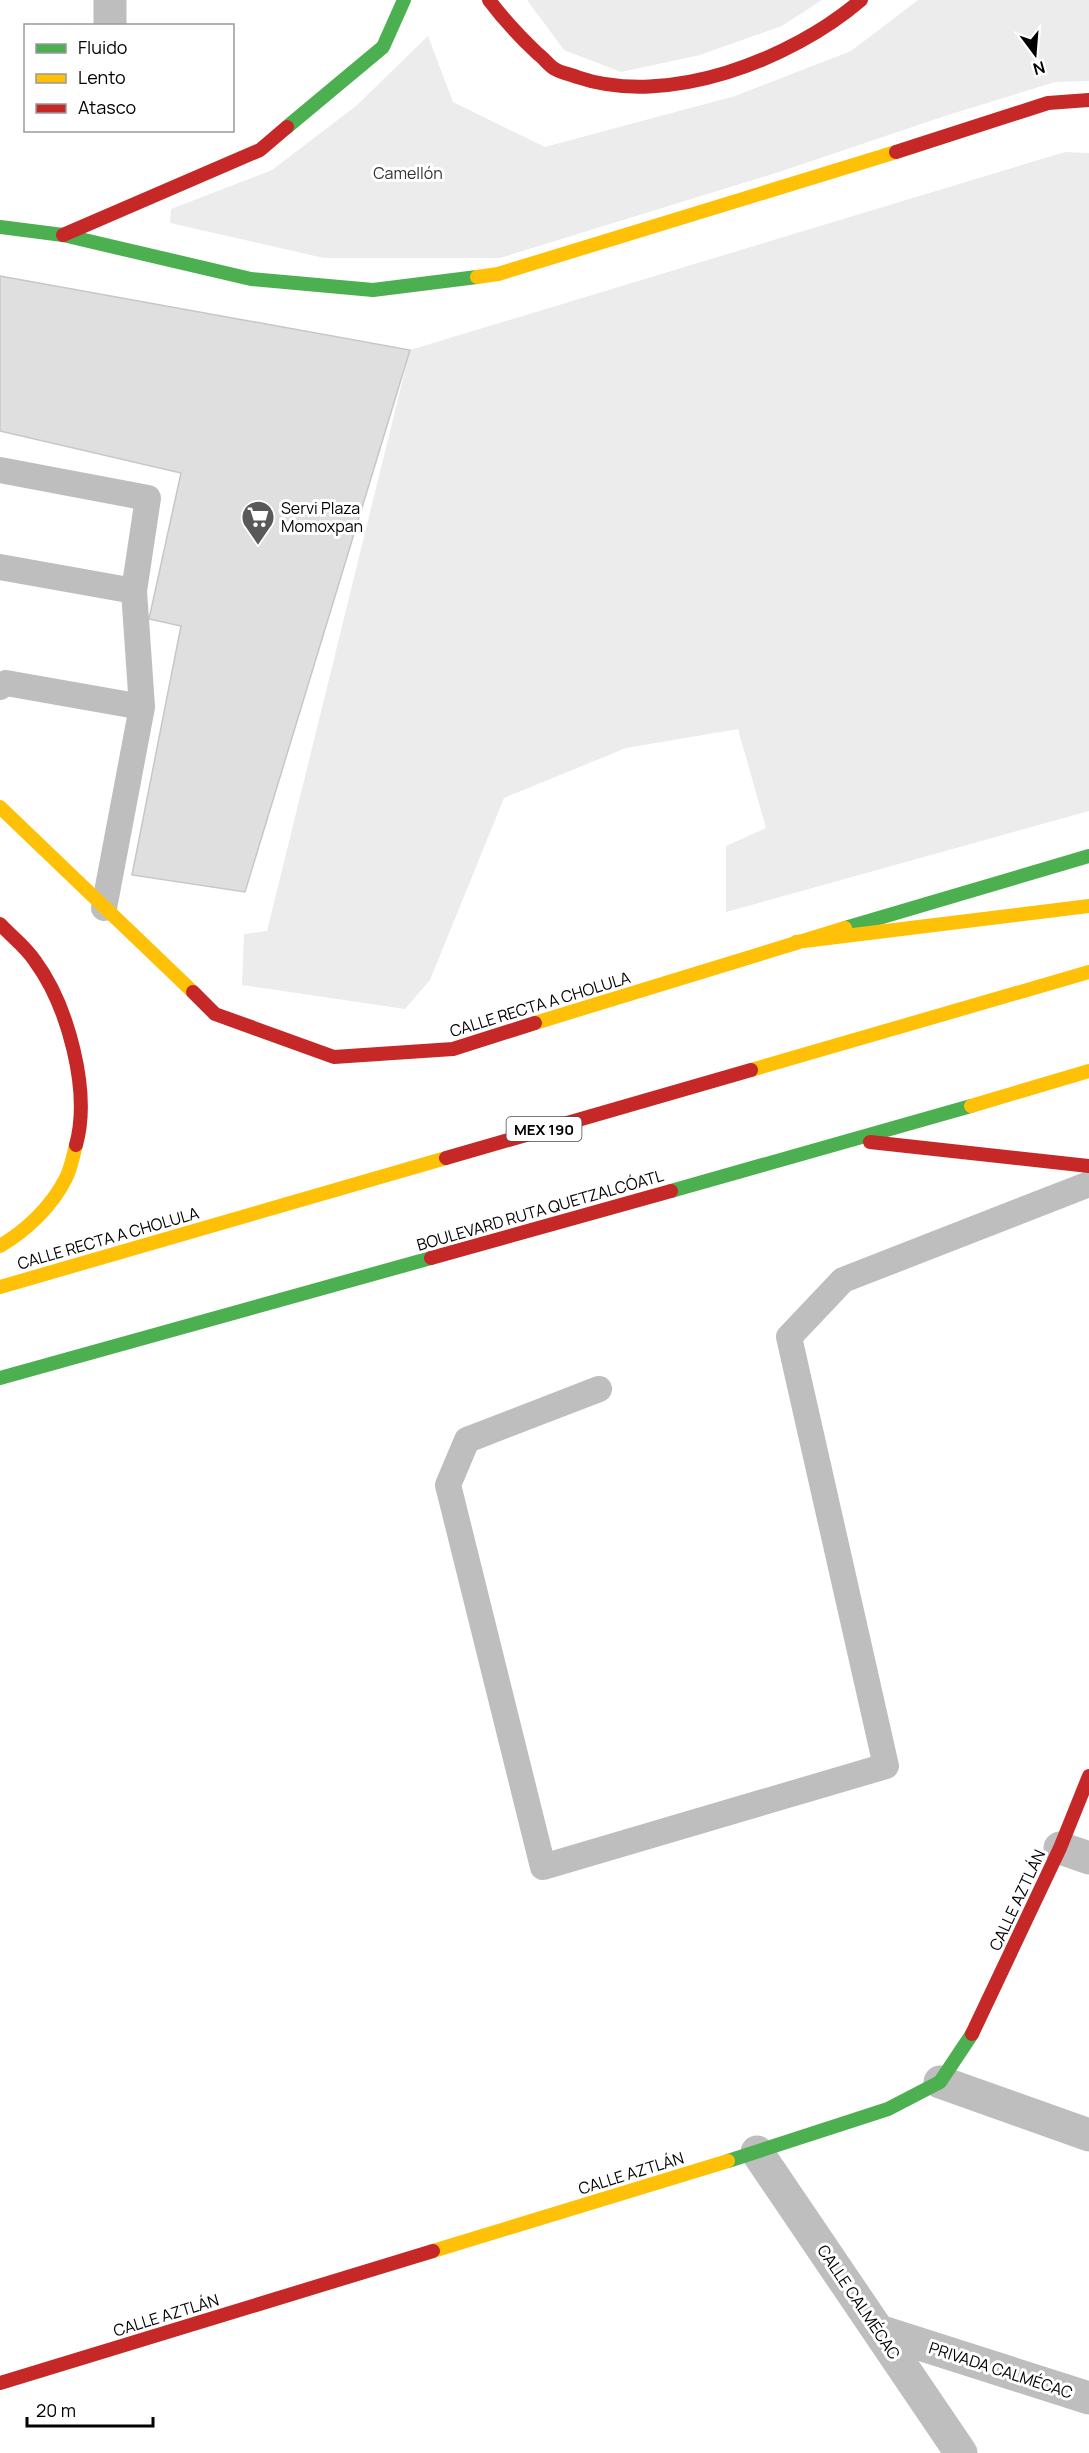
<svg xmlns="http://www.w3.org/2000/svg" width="1089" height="2453" viewBox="0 0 1089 2453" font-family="Manrope,sans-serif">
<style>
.green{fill:#ececec}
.building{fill:#dfdfdf;stroke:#c7c7c7;stroke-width:1.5}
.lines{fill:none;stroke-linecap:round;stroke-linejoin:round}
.lane{stroke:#bebebe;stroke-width:26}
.street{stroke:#bebebe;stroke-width:33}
.fast{stroke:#4caf50;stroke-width:14}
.slow{stroke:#ffc107;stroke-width:14}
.jam{stroke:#c62828;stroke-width:14}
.labels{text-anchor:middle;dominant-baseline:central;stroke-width:6;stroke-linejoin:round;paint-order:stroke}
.shield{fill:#fff;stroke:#4c4c4c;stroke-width:1.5}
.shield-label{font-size:15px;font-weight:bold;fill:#000}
.park-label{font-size:16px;fill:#333;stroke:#fff}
.poi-label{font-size:16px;fill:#000;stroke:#fff;text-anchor:start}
.street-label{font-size:16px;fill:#000;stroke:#fff}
</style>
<rect width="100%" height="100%" fill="#fff"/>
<path class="green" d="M 527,0 L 822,0 L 782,26 L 700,55 L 621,72 L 564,50 Z
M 918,0 L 1089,0 L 1089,81 L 1055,82 L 948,115 L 782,171 L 500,258 L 324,258 L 170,223 L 171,209 L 272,170 L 356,106 L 428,36 L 453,102 L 545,147 L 735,96 L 851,51 Z
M 1065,152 L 1089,153 L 1089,811 L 726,912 L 726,846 L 766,828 L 738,729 L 626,748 L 504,798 L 430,980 L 405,1009 L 242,985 L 244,934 L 267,931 L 410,350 Z"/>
<path class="building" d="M 0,276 L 410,350 L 245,892 L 132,875 L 181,626 L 149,619 L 181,473 L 0,431 Z"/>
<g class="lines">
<path class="lane" d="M 0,470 L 148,498 L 134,591 L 142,707 L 104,908
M 0,567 L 134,591
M 0,687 L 6,683 L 142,707
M 599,1389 L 467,1440 L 448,1485 L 543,1867 L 886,1766 L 789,1337 L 843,1280 L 1089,1184"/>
<path class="street" d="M 110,26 L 110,0
M 1060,1848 L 1089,1858
M 940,2082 L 1089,2135
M 757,2152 L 961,2453
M 879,2331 L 1089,2398"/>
<path class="fast" d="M 287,127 L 383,47 L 404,0
M 0,227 L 63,235 L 251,279 L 373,290 L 477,277
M 845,928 L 1089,856
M 671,1191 L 971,1106
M 0,1378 L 431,1258
M 728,2161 L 888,2109 L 940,2082 L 972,2034"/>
<path class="slow" d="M 477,277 L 498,274 L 896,152
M 0,807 L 193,992
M 796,942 L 1089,906
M 535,1023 L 845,928
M 751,1070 L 1089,972
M 971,1106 L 1089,1071
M 0,1246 C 27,1230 52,1206 66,1178 C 71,1168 73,1156 76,1145
M 0,1287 L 446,1158
M 433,2251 L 728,2161"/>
<path class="jam" d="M 489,0 C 504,20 520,37 538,54 C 544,58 549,66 555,69 C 561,73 570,74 577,77 C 667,108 791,60 861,0
M 896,152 L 1048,103 L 1089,100
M 63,235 L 260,150 L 287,127
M 0,924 C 11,936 26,947 35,961 C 68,1006 91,1091 76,1145
M 193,992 L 215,1014 L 334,1057 L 453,1049 L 535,1023
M 870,1142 L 1089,1166
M 446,1158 L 751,1070
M 431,1258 L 671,1191
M 972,2034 L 1060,1848 L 1089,1776
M 0,2383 L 433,2251"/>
</g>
<defs>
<g id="supermarket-pin" transform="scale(1.725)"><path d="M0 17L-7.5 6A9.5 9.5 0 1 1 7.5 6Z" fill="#595959" stroke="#fff"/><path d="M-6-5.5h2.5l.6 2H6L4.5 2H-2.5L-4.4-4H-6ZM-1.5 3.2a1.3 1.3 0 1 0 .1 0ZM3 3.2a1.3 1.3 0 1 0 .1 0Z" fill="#fff"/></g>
</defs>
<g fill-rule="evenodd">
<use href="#supermarket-pin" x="258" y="517"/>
</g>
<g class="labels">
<rect class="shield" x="506.5" y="1117" width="75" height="24" rx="4.5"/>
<g class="shield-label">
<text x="544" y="1129">MEX 190</text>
</g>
<g class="park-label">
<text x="408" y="173">Camellón</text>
</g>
<g class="poi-label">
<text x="281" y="508">Servi Plaza<tspan x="281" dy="18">Momoxpan</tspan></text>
</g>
<g class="street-label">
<text transform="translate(540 1004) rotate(-17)">CALLE RECTA A CHOLULA</text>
<text transform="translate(540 1210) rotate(-16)">BOULEVARD RUTA QUETZALCÓATL</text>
<text transform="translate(108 1238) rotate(-16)">CALLE RECTA A CHOLULA</text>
<text transform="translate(1017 1900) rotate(-65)">CALLE AZTLÁN</text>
<text transform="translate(631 2173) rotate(-17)">CALLE AZTLÁN</text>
<text transform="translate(859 2302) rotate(56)">CALLE CALMÉCAC</text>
<text transform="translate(166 2315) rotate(-17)">CALLE AZTLÁN</text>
<text transform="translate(1001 2370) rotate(18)">PRIVADA CALMÉCAC</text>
</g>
</g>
<rect x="24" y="24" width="210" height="108" fill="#ffffff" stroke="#999999" stroke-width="1.5"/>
<rect x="36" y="44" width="30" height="9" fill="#4caf50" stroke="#999999" stroke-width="1.5"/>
<text x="78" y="54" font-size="18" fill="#000000">Fluido</text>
<rect x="36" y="74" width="30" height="9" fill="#ffc107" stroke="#999999" stroke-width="1.5"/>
<text x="78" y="84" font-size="18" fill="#000000">Lento</text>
<rect x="36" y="104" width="30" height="9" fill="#c62828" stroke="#999999" stroke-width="1.5"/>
<text x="78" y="114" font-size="18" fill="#000000">Atasco</text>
<g transform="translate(1035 54) rotate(164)" stroke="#ffffff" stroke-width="4.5" paint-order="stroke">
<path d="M0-4.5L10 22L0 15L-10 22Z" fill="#000000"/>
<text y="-9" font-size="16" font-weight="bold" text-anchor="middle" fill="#000000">N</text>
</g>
<path d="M27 2417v9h126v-9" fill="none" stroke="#000000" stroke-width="3"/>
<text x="36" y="2417" font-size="18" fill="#000000" stroke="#ffffff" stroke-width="4.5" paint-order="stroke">20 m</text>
</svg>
